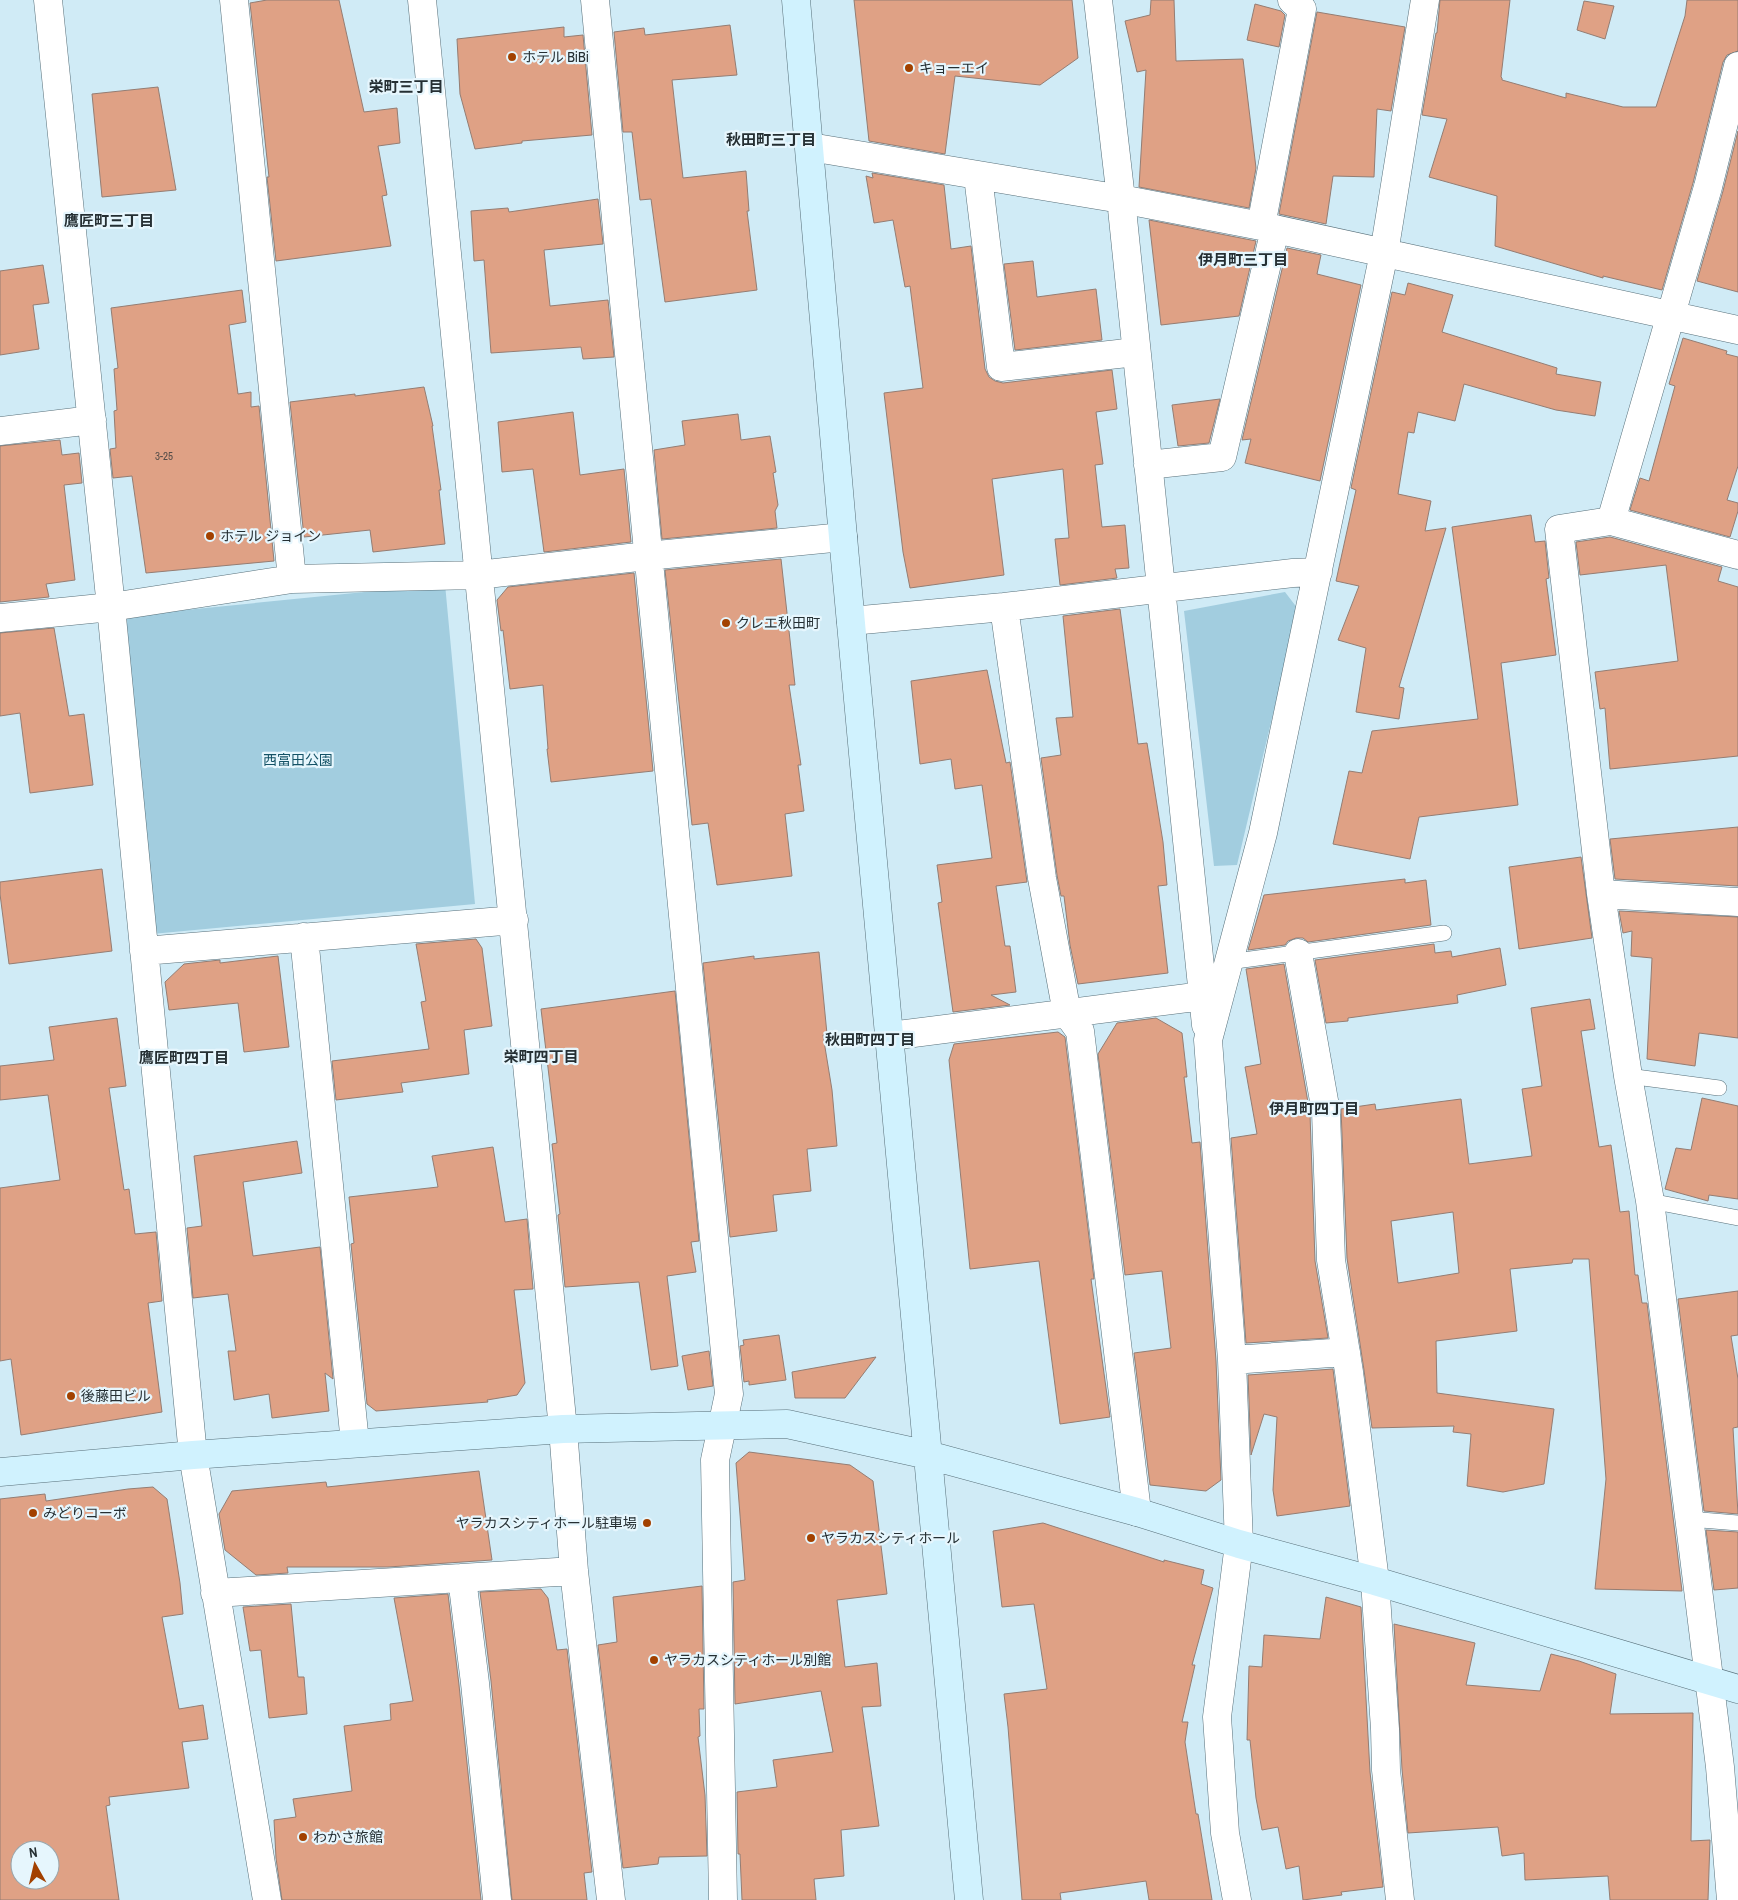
<svg xmlns="http://www.w3.org/2000/svg" width="1738" height="1900" viewBox="0 0 1738 1900" font-family="'Archivo Narrow','Noto Sans JP',sans-serif">
<style>
.green{fill:#a2cddf}
.building{fill:#dfa185;stroke:#947d73;fill-rule:evenodd}
.lines{fill:none;stroke-linecap:round;stroke-linejoin:round}
.lane-casing{stroke:#58707a;stroke-width:16}
.street-casing{stroke:#58707a;stroke-width:29}
.secondary-casing{stroke:#58707a;stroke-width:29}
.lane{stroke:#fff;stroke-width:15}
.street{stroke:#fff;stroke-width:28}
.secondary{stroke:#d0f2fe;stroke-width:28}
.poi-dot{fill:#a24100;stroke:#e6f6fd;stroke-width:2}
.labels{text-anchor:middle;dominant-baseline:central;stroke-width:4.5;stroke-linejoin:round;paint-order:stroke}
.number-label{font-size:11px;fill:#544c48}
.poi-label{font-size:14px;fill:#252f33;stroke:#e6f6fd;text-anchor:start}
.park-label{font-size:14px;fill:#145266;stroke:#e6f6fd}
.neighbourhood-label{font-size:15px;font-weight:bold;fill:#252f33;stroke:#e6f6fd}
</style>
<rect width="100%" height="100%" fill="#d0ebf6"/>
<path class="green" d="M 445,584 L 475,904 L 152,934 L 125,616 Z
M 1285,592 L 1298,609 L 1237,865 L 1214,866 L 1184,611 Z"/>
<path class="building" d="M 267,0 L 339,0 L 364,112 L 397,108 L 400,143 L 378,146 L 387,195 L 382,196 L 391,246 L 276,261 L 267,177 L 269,177 L 250,3 Z
M 854,0 L 1072,0 L 1078,58 L 1040,85 L 955,76 L 945,154 L 869,141 Z
M 1151,0 L 1174,0 L 1176,61 L 1243,59 L 1256,168 L 1249,208 L 1139,187 L 1146,70 L 1137,72 L 1125,21 L 1150,15 Z
M 1440,0 L 1510,0 L 1501,77 L 1502,78 L 1502,80 L 1566,98 L 1566,93 L 1623,107 L 1656,107 L 1685,16 L 1687,0 L 1738,0 L 1738,51 L 1727,55 L 1723,62 L 1693,183 L 1662,290 L 1603,276 L 1603,278 L 1495,246 L 1497,196 L 1429,177 L 1447,119 L 1422,115 L 1436,33 L 1437,33 Z
M 1584,1 L 1614,6 L 1605,39 L 1577,30 Z
M 1255,4 L 1281,11 L 1285,15 L 1279,47 L 1247,40 Z
M 1317,12 L 1405,27 L 1391,111 L 1377,109 L 1374,177 L 1333,176 L 1326,224 L 1279,214 Z
M 730,25 L 737,75 L 672,80 L 683,178 L 746,171 L 749,211 L 747,211 L 757,290 L 665,302 L 651,199 L 640,200 L 632,132 L 623,132 L 614,32 L 644,28 L 645,35 Z
M 564,27 L 564,37 L 583,35 L 592,135 L 522,141 L 522,143 L 475,149 L 460,94 L 457,39 Z
M 158,87 L 176,190 L 102,197 L 92,94 Z
M 1738,131 L 1738,292 L 1697,281 L 1723,191 Z
M 872,173 L 944,185 L 951,249 L 971,246 L 985,369 L 989,377 L 995,381 L 1003,383 L 1112,370 L 1117,409 L 1096,412 L 1103,464 L 1095,465 L 1102,527 L 1125,525 L 1129,568 L 1115,569 L 1117,578 L 1060,585 L 1055,539 L 1069,538 L 1063,469 L 992,479 L 1004,575 L 910,588 L 903,552 L 884,393 L 923,388 L 910,286 L 905,287 L 893,220 L 874,223 L 866,176 L 873,178 Z
M 598,199 L 603,244 L 544,250 L 550,306 L 608,300 L 614,357 L 583,359 L 581,347 L 491,353 L 484,260 L 474,261 L 471,211 L 508,208 L 509,212 Z
M 1149,220 L 1256,241 L 1239,316 L 1161,325 Z
M 1287,248 L 1321,255 L 1317,274 L 1361,285 L 1320,481 L 1245,463 L 1251,439 L 1242,440 Z
M 1033,261 L 1037,297 L 1096,289 L 1102,340 L 1015,350 L 1004,264 Z
M 43,265 L 49,303 L 33,305 L 39,349 L 0,355 L 0,271 Z
M 1408,283 L 1453,295 L 1442,332 L 1557,368 L 1556,374 L 1601,382 L 1595,416 L 1556,410 L 1464,384 L 1455,421 L 1418,412 L 1414,433 L 1408,432 L 1398,494 L 1431,501 L 1425,531 L 1446,528 L 1399,687 L 1404,688 L 1399,719 L 1356,712 L 1366,648 L 1338,640 L 1359,586 L 1336,581 L 1356,490 L 1351,488 L 1392,292 L 1405,295 Z
M 242,290 L 246,322 L 229,325 L 238,394 L 251,392 L 251,407 L 259,406 L 274,561 L 146,573 L 132,476 L 113,478 L 110,449 L 116,448 L 114,411 L 117,410 L 114,369 L 118,368 L 111,308 Z
M 1683,338 L 1727,351 L 1726,354 L 1738,357 L 1738,466 L 1727,500 L 1738,503 L 1738,511 L 1730,537 L 1630,510 L 1640,478 L 1649,481 L 1675,386 L 1669,384 Z
M 424,387 L 433,426 L 432,426 L 441,490 L 439,490 L 445,544 L 373,552 L 370,530 L 304,537 L 290,402 L 355,394 L 355,396 Z
M 1220,399 L 1209,443 L 1178,446 L 1172,405 Z
M 573,412 L 580,475 L 624,469 L 631,542 L 544,552 L 533,469 L 502,472 L 498,422 Z
M 738,414 L 741,440 L 770,436 L 776,472 L 773,473 L 778,505 L 775,511 L 777,528 L 662,539 L 654,450 L 685,445 L 682,421 Z
M 60,440 L 62,455 L 79,453 L 82,483 L 64,485 L 75,580 L 46,584 L 49,597 L 0,602 L 0,446 Z
M 1531,515 L 1535,542 L 1545,541 L 1549,578 L 1546,579 L 1556,655 L 1501,663 L 1518,805 L 1419,817 L 1410,859 L 1333,844 L 1349,771 L 1362,773 L 1372,731 L 1478,719 L 1452,527 Z
M 1610,537 L 1722,567 L 1718,581 L 1738,587 L 1738,756 L 1610,769 L 1605,708 L 1600,709 L 1595,672 L 1678,661 L 1666,565 L 1580,575 L 1576,542 Z
M 781,559 L 795,685 L 789,685 L 801,765 L 798,765 L 804,811 L 785,814 L 792,876 L 717,885 L 708,823 L 692,825 L 665,570 Z
M 634,573 L 653,771 L 551,782 L 547,749 L 548,749 L 543,685 L 510,689 L 503,630 L 501,631 L 497,600 L 508,587 Z
M 1120,609 L 1138,744 L 1147,743 L 1163,842 L 1167,885 L 1158,886 L 1168,973 L 1078,984 L 1070,945 L 1064,896 L 1061,896 L 1057,875 L 1041,758 L 1061,755 L 1056,718 L 1073,717 L 1063,616 Z
M 54,628 L 69,716 L 84,714 L 93,785 L 30,793 L 20,713 L 0,716 L 0,633 Z
M 987,670 L 1006,763 L 1010,762 L 1027,882 L 996,886 L 1005,946 L 1010,946 L 1016,992 L 991,995 L 1010,1005 L 953,1012 L 938,903 L 942,902 L 937,865 L 992,858 L 982,785 L 955,789 L 951,759 L 920,764 L 911,681 Z
M 1738,827 L 1738,886 L 1615,879 L 1610,839 Z
M 1581,857 L 1592,938 L 1519,949 L 1509,867 Z
M 102,869 L 112,951 L 9,964 L 0,894 L 0,882 Z
M 1405,879 L 1405,883 L 1426,880 L 1431,925 L 1308,942 L 1303,938 L 1296,938 L 1288,941 L 1285,945 L 1248,950 L 1264,895 Z
M 1619,911 L 1738,917 L 1738,1038 L 1699,1033 L 1695,1066 L 1647,1059 L 1652,958 L 1631,956 L 1632,931 L 1623,933 Z
M 476,939 L 482,948 L 492,1026 L 464,1030 L 469,1074 L 401,1083 L 403,1092 L 336,1100 L 332,1061 L 429,1049 L 421,1002 L 426,1001 L 416,944 Z
M 1434,944 L 1435,953 L 1451,951 L 1452,957 L 1500,948 L 1506,985 L 1457,995 L 1458,1003 L 1348,1018 L 1348,1021 L 1326,1023 L 1315,960 Z
M 819,952 L 827,1034 L 823,1035 L 832,1090 L 837,1146 L 807,1149 L 811,1191 L 773,1195 L 777,1231 L 730,1237 L 703,963 L 754,956 L 754,959 Z
M 278,956 L 289,1047 L 244,1052 L 238,1003 L 169,1010 L 165,982 L 184,964 L 220,960 L 220,963 Z
M 1284,964 L 1310,1114 L 1315,1261 L 1328,1338 L 1246,1343 L 1231,1138 L 1257,1134 L 1245,1067 L 1261,1064 L 1246,969 Z
M 675,991 L 699,1241 L 691,1242 L 696,1272 L 667,1276 L 678,1366 L 651,1370 L 639,1282 L 565,1287 L 558,1215 L 560,1214 L 552,1144 L 557,1143 L 541,1009 Z
M 1590,999 L 1595,1029 L 1581,1031 L 1599,1147 L 1611,1145 L 1620,1212 L 1629,1211 L 1635,1275 L 1638,1275 L 1642,1303 L 1647,1303 L 1682,1591 L 1595,1589 L 1606,1479 L 1589,1259 L 1573,1259 L 1572,1263 L 1510,1269 L 1517,1331 L 1436,1341 L 1437,1393 L 1554,1409 L 1544,1484 L 1503,1492 L 1467,1486 L 1471,1434 L 1453,1432 L 1454,1426 L 1372,1428 L 1364,1370 L 1347,1258 L 1341,1109 L 1375,1104 L 1376,1110 L 1461,1099 L 1469,1164 L 1532,1156 L 1522,1089 L 1542,1086 L 1531,1008 ZM 1453,1212 L 1459,1273 L 1398,1283 L 1391,1221 Z
M 117,1018 L 126,1086 L 109,1088 L 124,1190 L 129,1189 L 135,1234 L 156,1232 L 162,1301 L 148,1303 L 162,1412 L 21,1435 L 11,1359 L 0,1361 L 0,1188 L 60,1180 L 48,1095 L 0,1100 L 0,1066 L 54,1060 L 49,1027 Z
M 1156,1018 L 1182,1033 L 1187,1077 L 1184,1077 L 1192,1143 L 1200,1142 L 1216,1361 L 1221,1480 L 1206,1491 L 1150,1485 L 1134,1353 L 1171,1348 L 1162,1271 L 1125,1275 L 1098,1054 L 1117,1023 Z
M 1058,1032 L 1065,1037 L 1094,1279 L 1091,1279 L 1110,1417 L 1060,1424 L 1039,1261 L 970,1269 L 949,1060 L 954,1044 Z
M 1702,1098 L 1738,1106 L 1738,1199 L 1709,1195 L 1708,1201 L 1665,1189 L 1676,1148 L 1691,1150 Z
M 297,1141 L 302,1173 L 243,1182 L 253,1256 L 320,1247 L 333,1379 L 325,1373 L 329,1411 L 272,1418 L 269,1394 L 234,1400 L 228,1351 L 236,1351 L 228,1294 L 193,1298 L 187,1228 L 202,1226 L 194,1156 Z
M 493,1147 L 505,1222 L 527,1219 L 533,1289 L 514,1290 L 525,1383 L 517,1395 L 487,1400 L 488,1402 L 376,1411 L 367,1404 L 351,1244 L 354,1243 L 349,1197 L 438,1187 L 432,1156 Z
M 1738,1291 L 1738,1335 L 1731,1336 L 1738,1379 L 1738,1427 L 1733,1428 L 1738,1514 L 1704,1511 L 1678,1299 Z
M 779,1335 L 786,1380 L 749,1385 L 749,1381 L 744,1382 L 740,1346 L 744,1345 L 743,1340 Z
M 709,1351 L 713,1386 L 688,1390 L 682,1356 Z
M 876,1357 L 845,1398 L 795,1398 L 792,1372 Z
M 1333,1369 L 1350,1506 L 1277,1516 L 1273,1490 L 1277,1417 L 1264,1414 L 1251,1455 L 1248,1375 Z
M 749,1452 L 850,1465 L 873,1481 L 887,1594 L 837,1600 L 845,1667 L 877,1663 L 881,1706 L 862,1707 L 879,1826 L 841,1830 L 844,1876 L 814,1879 L 816,1900 L 742,1900 L 740,1854 L 738,1854 L 737,1792 L 777,1787 L 773,1760 L 833,1752 L 821,1691 L 735,1704 L 733,1582 L 745,1580 L 736,1463 Z
M 479,1471 L 492,1560 L 388,1567 L 287,1567 L 288,1573 L 256,1575 L 225,1550 L 219,1514 L 232,1491 L 326,1482 L 327,1487 Z
M 153,1487 L 167,1499 L 180,1583 L 183,1614 L 162,1617 L 179,1709 L 203,1705 L 208,1739 L 182,1742 L 189,1788 L 109,1797 L 110,1805 L 106,1806 L 119,1900 L 0,1900 L 0,1499 L 45,1494 L 46,1501 L 128,1489 ZM 20,1850 L 50,1850 L 50,1880 L 20,1880 Z
M 1043,1523 L 1164,1562 L 1164,1560 L 1204,1570 L 1201,1584 L 1213,1588 L 1192,1665 L 1195,1665 L 1182,1722 L 1188,1722 L 1185,1742 L 1196,1814 L 1198,1814 L 1212,1900 L 1149,1900 L 1146,1881 L 1060,1893 L 1061,1900 L 1022,1900 L 1008,1727 L 1004,1694 L 1047,1689 L 1034,1604 L 1002,1607 L 993,1531 Z
M 1706,1530 L 1738,1532 L 1738,1588 L 1714,1590 Z
M 702,1586 L 704,1709 L 699,1709 L 700,1736 L 698,1737 L 705,1795 L 707,1856 L 659,1857 L 658,1864 L 623,1868 L 598,1645 L 617,1642 L 613,1597 Z
M 541,1589 L 548,1598 L 557,1650 L 567,1649 L 592,1872 L 584,1873 L 587,1900 L 512,1900 L 491,1681 L 480,1592 Z
M 448,1594 L 459,1685 L 481,1900 L 282,1900 L 276,1858 L 274,1820 L 296,1817 L 293,1799 L 352,1791 L 344,1726 L 391,1720 L 390,1704 L 413,1701 L 394,1598 Z
M 1326,1597 L 1361,1607 L 1370,1772 L 1383,1887 L 1341,1892 L 1342,1895 L 1303,1900 L 1299,1866 L 1286,1869 L 1278,1827 L 1262,1830 L 1256,1798 L 1250,1740 L 1247,1740 L 1249,1666 L 1262,1667 L 1264,1635 L 1320,1639 Z
M 291,1604 L 298,1677 L 304,1677 L 307,1714 L 269,1718 L 261,1650 L 250,1651 L 243,1607 Z
M 1394,1624 L 1475,1643 L 1466,1685 L 1540,1691 L 1551,1654 L 1579,1661 L 1616,1674 L 1610,1714 L 1693,1713 L 1691,1841 L 1710,1840 L 1708,1900 L 1610,1900 L 1608,1876 L 1525,1880 L 1524,1853 L 1502,1856 L 1498,1827 L 1408,1833 L 1402,1769 Z"/>
<g class="lines">
<g class="lane-casing">
<path id="lane" d="M 1228,962 L 1444,933
M 1628,1076 L 1719,1088
M 1650,1201 L 1738,1218
M 1689,1519 L 1738,1523"/>
</g>
<g class="street-casing">
<path id="street" d="M 48,0 L 111,607 L 193,1455 L 267,1900
M 234,0 L 292,579
M 422,0 L 563,1429 L 574,1571 L 611,1900
M 595,0 L 729,1394 L 715,1460 L 723,1900
M 1098,0 L 1121,199 L 1206,1025
M 810,147 L 1121,199 L 1261,226 L 1738,330
M 978,176 L 1001,367 L 1136,352
M 1261,226 L 1302,9 L 1292,0
M 0,431 L 92,420
M 1148,465 L 1222,457 L 1275,229
M 1611,521 L 1738,555
M 1004,607 L 1042,878 L 1067,1013 L 1080,1031 L 1137,1512
M 0,618 L 111,607 L 292,579 L 478,575 L 647,556 L 843,537
M 851,621 L 1004,607 L 1293,573 L 1318,572
M 1601,894 L 1738,902
M 304,937 L 355,1443
M 144,951 L 514,920
M 1298,953 L 1326,1112 L 1331,1260 L 1349,1372 L 1375,1581 L 1385,1729 L 1386,1770 L 1400,1900
M 890,1036 L 1203,996
M 1232,1360 L 1346,1352
M 462,1578 L 475,1683 L 497,1900
M 215,1593 L 574,1571
M 1237,1900 L 1225,1833 L 1217,1717 L 1239,1544 L 1232,1360 L 1208,1040 L 1263,833 L 1384,253 L 1425,0
M 1731,1900 L 1720,1767 L 1650,1201 L 1628,1076 L 1601,894 L 1559,529 L 1611,521 L 1708,187 L 1738,66"/>
</g>
<g class="secondary-casing">
<path id="secondary" d="M 796,0 L 843,537 L 969,1900
M 0,1472 L 193,1455 L 563,1429 L 787,1424 L 928,1455 L 1137,1512 L 1239,1544 L 1375,1581 L 1738,1689"/>
</g>
<use href="#lane" class="lane"/>
<use href="#street" class="street"/>
<use href="#secondary" class="secondary"/>
</g>
<g class="poi-dot">
<circle cx="512" cy="57" r="5"/>
<circle cx="909" cy="68" r="5"/>
<circle cx="210" cy="536" r="5"/>
<circle cx="726" cy="623" r="5"/>
<circle cx="71" cy="1396" r="5"/>
<circle cx="33" cy="1513" r="5"/>
<circle cx="647" cy="1523" r="5"/>
<circle cx="811" cy="1538" r="5"/>
<circle cx="654" cy="1660" r="5"/>
<circle cx="303" cy="1837" r="5"/>
</g>
<g class="labels">
<g class="number-label">
<text x="164" y="456">3-25</text>
</g>
<g class="poi-label">
<text x="522" y="57">ホテル BiBi</text>
<text x="919" y="68">キョーエイ</text>
<text x="220" y="536">ホテル ジョイン</text>
<text x="736" y="623">クレエ秋田町</text>
<text x="81" y="1396">後藤田ビル</text>
<text x="43" y="1513">みどりコーボ</text>
<text x="637" y="1523" text-anchor="end">ヤラカスシティホール駐車場</text>
<text x="821" y="1538">ヤラカスシティホール</text>
<text x="664" y="1660">ヤラカスシティホール別館</text>
<text x="313" y="1837">わかさ旅館</text>
</g>
<g class="park-label">
<text x="298" y="760">西富田公園</text>
</g>
<g class="neighbourhood-label">
<text x="406" y="86">栄町三丁目</text>
<text x="771" y="139">秋田町三丁目</text>
<text x="109" y="220">鷹匠町三丁目</text>
<text x="1243" y="259">伊月町三丁目</text>
<text x="870" y="1039">秋田町四丁目</text>
<text x="541" y="1056">栄町四丁目</text>
<text x="184" y="1057">鷹匠町四丁目</text>
<text x="1314" y="1108">伊月町四丁目</text>
</g>
</g>
<g transform="translate(35 1865) rotate(352)"><circle r="24" fill="#e6f6fd" stroke="#99a6ac"/>
<path d="M0-4L9 19L0 12L-9 19Z" fill="#a24100"/>
<text y="-8" font-size="14" font-weight="bold" text-anchor="middle" fill="#252f33">N</text>
</g>
</svg>
